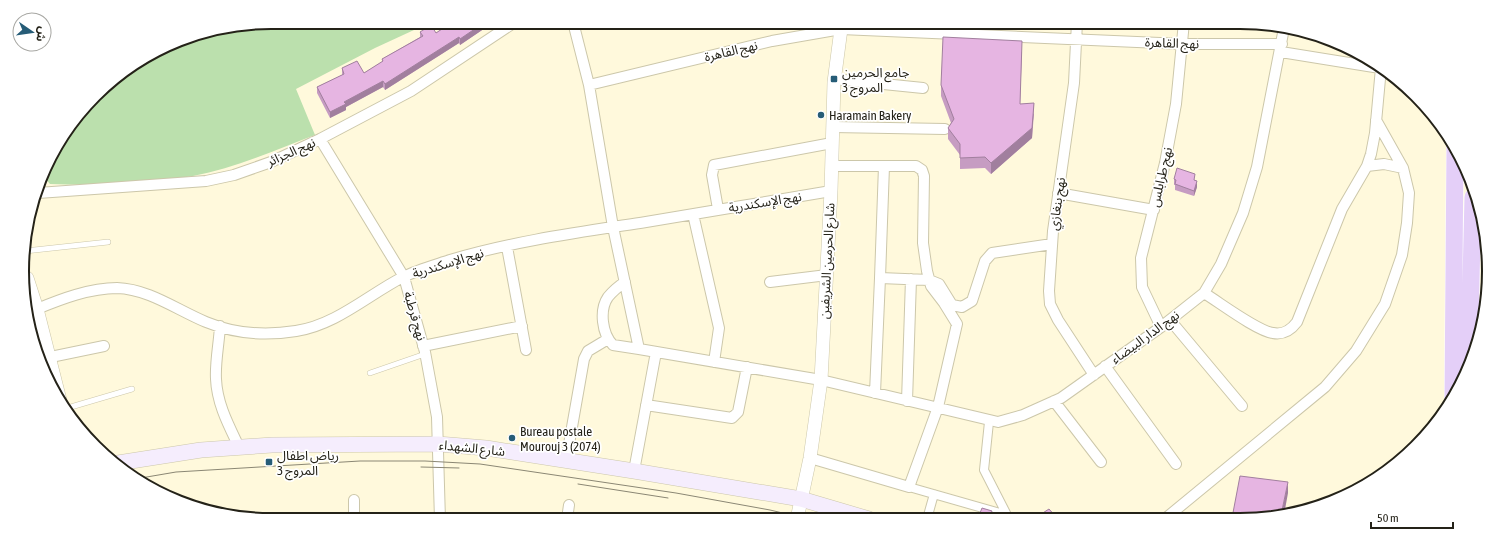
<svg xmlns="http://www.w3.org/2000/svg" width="1511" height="542" viewBox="0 0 1511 542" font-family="'Asap Condensed','Noto Sans Arabic',sans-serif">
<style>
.green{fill:#bbe0ad}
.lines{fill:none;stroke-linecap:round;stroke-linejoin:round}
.service-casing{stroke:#ccc7aa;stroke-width:6}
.pedestrian-casing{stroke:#ccc7aa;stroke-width:10}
.minor-casing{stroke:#ccc7aa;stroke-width:12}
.tertiary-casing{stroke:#ccc7aa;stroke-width:14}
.secondary-casing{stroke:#ccc7aa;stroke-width:16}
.trunk-casing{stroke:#fff;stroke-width:18}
.service{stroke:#fff;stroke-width:5}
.pedestrian{stroke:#fff;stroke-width:8}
.minor{stroke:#fff;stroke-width:10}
.tertiary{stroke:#fff;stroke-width:13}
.secondary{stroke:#f5edfd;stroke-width:15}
.trunk{stroke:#e4cff8;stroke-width:17}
.tram{stroke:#8b8774;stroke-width:1}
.wall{fill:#c69cc2}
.shaded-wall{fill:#a17f9e}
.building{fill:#e6b5e2;stroke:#a17f9e}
.poi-dot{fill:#265c77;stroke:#fff;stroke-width:1.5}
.labels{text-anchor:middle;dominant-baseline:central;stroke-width:3.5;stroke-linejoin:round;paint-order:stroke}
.street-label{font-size:13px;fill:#242218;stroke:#fff}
.poi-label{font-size:13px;fill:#242218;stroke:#fff;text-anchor:start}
.rim{fill:none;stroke:#242218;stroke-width:2}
</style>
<rect width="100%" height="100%" fill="#fff9dc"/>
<path class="green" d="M 271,22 L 425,22 L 414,30 L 375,48 L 296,89 L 315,135 C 276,150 235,168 193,176 C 146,184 98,186 50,184 L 43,176 L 48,161 L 107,84 L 176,41 Z"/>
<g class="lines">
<g class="service-casing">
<path id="service" d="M 25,251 L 108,242
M 33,341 L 44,339
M 370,373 L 425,354
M 64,409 L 132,389"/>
</g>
<g class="pedestrian-casing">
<path id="pedestrian" d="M 909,487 L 1007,515 L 984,470 L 989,422
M 927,519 L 934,494"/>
</g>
<g class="minor-casing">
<path id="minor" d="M 573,22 L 589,85 L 613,227 L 639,349 L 821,380 L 998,422 L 1023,415 L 1061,398 L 1161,327 L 1204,293 L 1221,264 L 1243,213 L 1257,167 L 1284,28
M 1077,22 L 1074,83 L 1053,231 L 1049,291 L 1050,304 L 1058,320 L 1094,375
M 966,34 L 967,22
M 1281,52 L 1380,68
M 834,79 L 923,88
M 589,85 L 772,41 L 841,29 L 1183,44 L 1282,44
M 833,127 L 945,129
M 320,139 L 404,277 L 425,352 L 437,417 L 440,520
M 1367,166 L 1384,164 L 1403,168
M 38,193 L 206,181 L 234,175 L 271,162 L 320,139 L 411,91 L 515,22
M 1058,193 L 1154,210
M 718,209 L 712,175 L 714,165 L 832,143
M 693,214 L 719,328 L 714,362
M 507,247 L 526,350
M 880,278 L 884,166
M 625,282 C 619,286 613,291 608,297 C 599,310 602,334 613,345 L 639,349
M 770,282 L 827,275
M 1204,293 C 1219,302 1257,331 1273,333 C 1284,335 1291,330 1297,322 L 1342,209 L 1367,166 L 1371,154 L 1375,133 L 1381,68
M 37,309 C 61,299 90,288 117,288 C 149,289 177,310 206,322 C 235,334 265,336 296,331 C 336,325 368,295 403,277 C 417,270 435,265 450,260 C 513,241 581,232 646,222 C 708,212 769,201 831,191
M 1170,320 L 1242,406
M 220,326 C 219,344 215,362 216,379 C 217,404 229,426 239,447
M 1161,327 L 1142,287 L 1141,258 L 1165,163 L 1176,104 L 1184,22
M 423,346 L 522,326
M 41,359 L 104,346
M 1105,366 L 1176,464
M 875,393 L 880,278 L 929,280 L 939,284 L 952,305 L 962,307 L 972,301 L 985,261 L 992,253 L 1052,244
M 907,401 L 911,279
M 1054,401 L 1101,462
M 646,405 L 732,418 L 738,412 L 747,367
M 810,458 L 909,487 L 938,407 L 957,324 L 944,303 L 931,286 L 927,271 L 923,243 L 924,176 L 922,170 L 916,166 L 832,166
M 566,461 L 584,359 L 588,351 L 608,339
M 634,471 L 656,352
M 354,500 L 354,520
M 1166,518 L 1325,387 L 1356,351 L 1385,304 L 1402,255 L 1407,223 L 1409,193 L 1403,168 L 1376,120
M 567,519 L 569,505"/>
</g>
<g class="tertiary-casing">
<path id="tertiary" d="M 27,278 L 37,309 L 60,400
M 797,519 L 810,458 L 821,380 L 831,191 L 834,82 L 841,29 L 845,22"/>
</g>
<g class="secondary-casing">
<path id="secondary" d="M 118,463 L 201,450 L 272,445 L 438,444 L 486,448 L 634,471 L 801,499 L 869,519"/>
</g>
<g class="trunk-casing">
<path id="trunk" d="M 1469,363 L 1473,197
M 1453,399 L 1455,146"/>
</g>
<use href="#service" class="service"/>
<use href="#pedestrian" class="pedestrian"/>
<use href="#minor" class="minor"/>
<use href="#tertiary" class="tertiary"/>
<use href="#secondary" class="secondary"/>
<use href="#trunk" class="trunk"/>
<path class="tram" d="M 421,467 L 459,468
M 135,479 L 176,472 L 360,461 L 425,461 L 480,464 L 676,493 L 770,510 L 808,519
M 578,484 L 668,498"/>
</g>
<path class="wall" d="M 447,22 L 494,22 L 460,45 L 459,43 L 385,90 L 383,87 L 346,107 L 346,110 L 330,118 L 317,93 L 317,87 L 342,75 L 342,68 L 364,73 L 382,62 L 382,59 L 420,37 L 420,32 L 436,33 L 448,24 Z
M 805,22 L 823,22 L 807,27 Z
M 1022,52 L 1020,104 L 1034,114 L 1032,138 L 991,174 L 985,168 L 960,169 L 960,155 L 948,139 L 948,128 L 951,123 L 941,96 L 941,85 Z
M 1174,179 L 1195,180 L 1197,187 L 1194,196 L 1175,190 L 1175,185 L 1174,185 Z"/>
<path class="shaded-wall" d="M 485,22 L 494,22 L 460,45 L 460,39 Z
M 807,22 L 823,22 L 807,27 Z
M 459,37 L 459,43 L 385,90 L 385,84 Z
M 383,81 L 383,87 L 346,107 L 346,110 L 330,118 L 330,112 L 344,102 Z
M 1034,103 L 1032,138 L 991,174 L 991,163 Z
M 1197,181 L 1197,187 L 1194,196 L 1194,191 Z
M 1288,482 L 1288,493 L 1284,515 L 1281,515 Z
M 992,511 L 992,518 L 990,518 Z"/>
<path class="building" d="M 450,22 L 485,22 L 460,39 L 459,37 L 385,84 L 383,81 L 344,102 L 346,104 L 330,112 L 317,87 L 344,74 L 342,68 L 357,61 L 364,73 L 383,61 L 382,59 L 423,36 L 420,32 L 431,25 L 436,33 L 451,23 Z
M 943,37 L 1022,41 L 1020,104 L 1034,103 L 1032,128 L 991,163 L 985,157 L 960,158 L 960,144 L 948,128 L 954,119 L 941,85 Z
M 1177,168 L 1195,174 L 1194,180 L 1197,181 L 1194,191 L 1175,184 L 1176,180 L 1174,179 Z
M 1240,476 L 1288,482 L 1281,515 L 1273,518 L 1232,518 Z
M 982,508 L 992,511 L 990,518 L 978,518 Z
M 1049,509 L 1057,518 L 1035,518 Z"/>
<g class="poi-dot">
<rect x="830" y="75" width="8" height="8" rx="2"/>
<circle cx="821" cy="115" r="4"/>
<circle cx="512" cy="438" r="4"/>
<rect x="265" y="458" width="8" height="8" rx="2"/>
</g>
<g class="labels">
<g class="street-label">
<text transform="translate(1172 43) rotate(2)">نهج القاهرة</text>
<text transform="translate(731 51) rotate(-13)">نهج القاهرة</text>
<text transform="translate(291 152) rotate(-24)">نهج الجزائر</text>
<text transform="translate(1161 177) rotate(-77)">نهج طرابلس</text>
<text transform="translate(765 202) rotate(-9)">نهج الإسكندرية</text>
<text transform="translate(1057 204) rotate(-82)">نهج بنغازي</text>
<text transform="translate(827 261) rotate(-87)">شارع الحرمين الشريفين</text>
<text transform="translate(448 263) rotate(-17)">نهج الإسكندرية</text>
<text transform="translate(415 316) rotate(74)">نهج قرطبة</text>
<text transform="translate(1145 337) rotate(-36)">نهج الدار البيضاء</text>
<text transform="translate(472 448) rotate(6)">شارع الشهداء</text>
</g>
<g class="poi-label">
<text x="842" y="72">جامع الحرمين<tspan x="842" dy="15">المروج 3</tspan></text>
<text x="829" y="115">Haramain Bakery</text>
<text x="520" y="431">Bureau postale<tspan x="520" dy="15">Mourouj 3 (2074)</tspan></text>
<text x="277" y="455">رياض اطفال<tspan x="277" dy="15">المروج 3</tspan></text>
</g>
</g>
<path d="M0 0H1511V542H0ZM271 29H1240A242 242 0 0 1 1482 271V271A242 242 0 0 1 1240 513H271A242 242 0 0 1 29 271V271A242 242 0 0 1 271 29Z" fill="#fff" fill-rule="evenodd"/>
<path class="rim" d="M271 29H1240A242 242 0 0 1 1482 271V271A242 242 0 0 1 1240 513H271A242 242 0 0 1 29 271V271A242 242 0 0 1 271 29Z"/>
<g transform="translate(32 32) rotate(103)"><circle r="19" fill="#ffffff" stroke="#a7a7a3"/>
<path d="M0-3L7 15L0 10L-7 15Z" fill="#265c77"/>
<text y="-6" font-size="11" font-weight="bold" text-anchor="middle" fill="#242218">ش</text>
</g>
<path d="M1371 522v6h82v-6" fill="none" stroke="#242218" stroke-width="2"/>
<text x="1377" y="522" font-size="12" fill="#242218" stroke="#ffffff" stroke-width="3" paint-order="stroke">50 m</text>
</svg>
